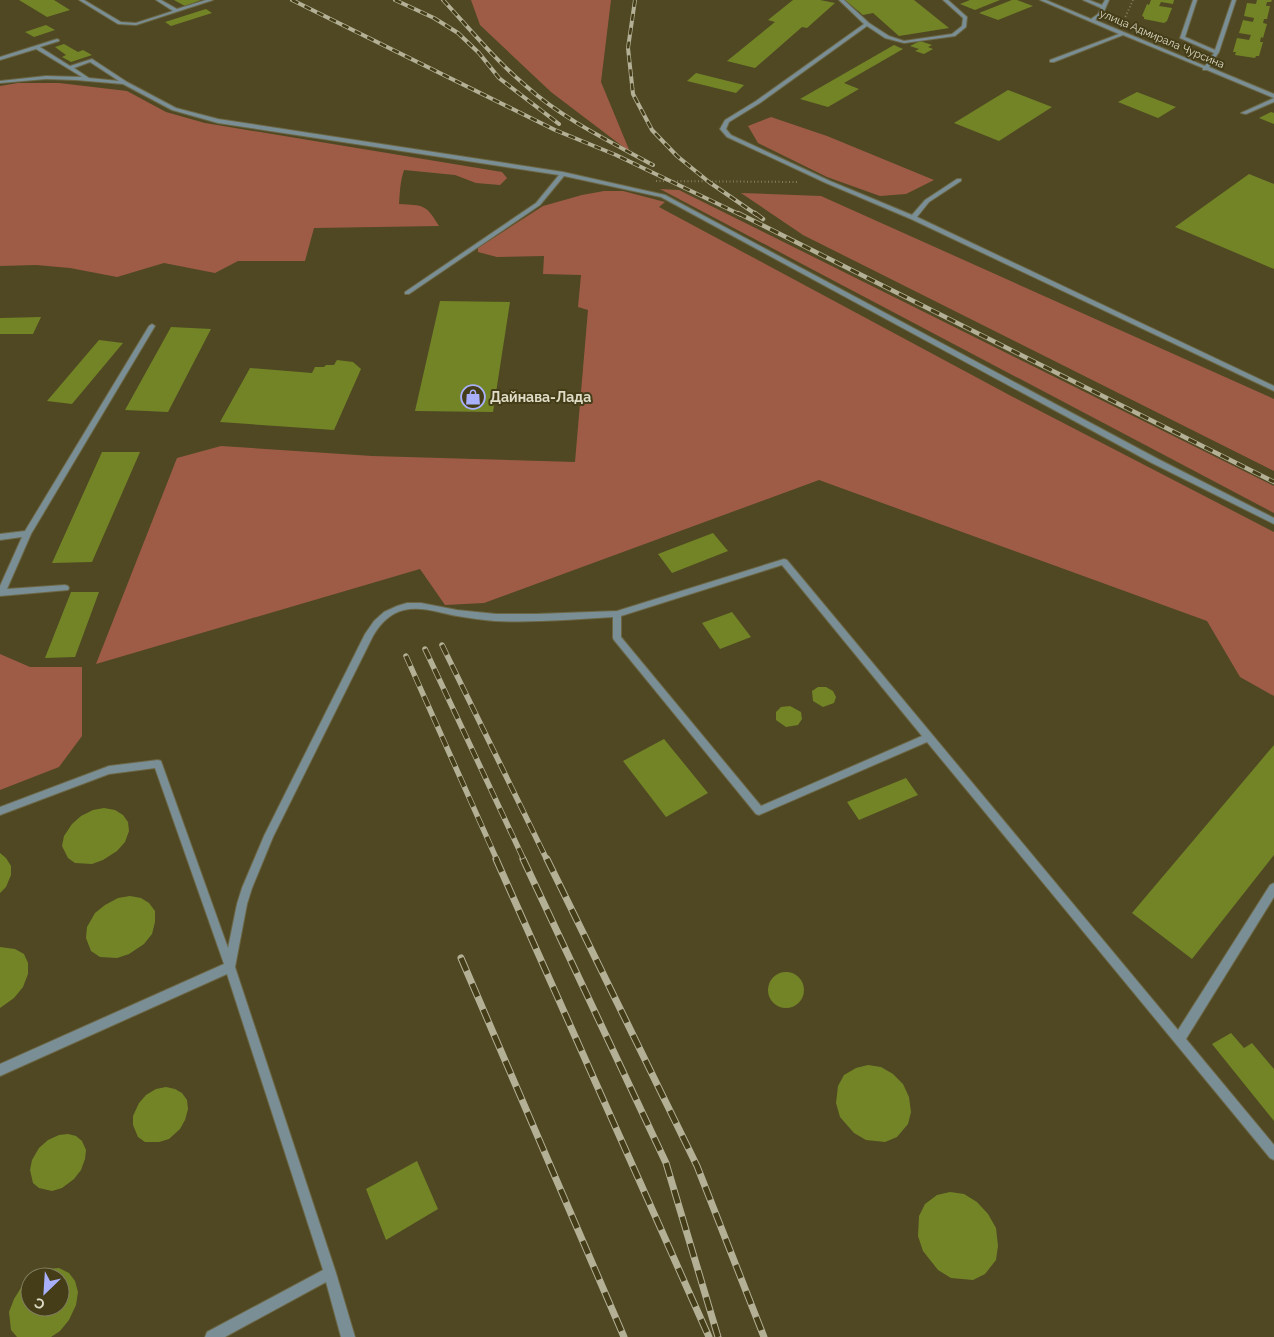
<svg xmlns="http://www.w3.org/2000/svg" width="1274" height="1337" viewBox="0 0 1274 1337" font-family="Raleway,sans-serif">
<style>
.green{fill:#9e5c46}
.building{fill:#738427}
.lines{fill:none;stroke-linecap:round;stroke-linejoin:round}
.minor-casing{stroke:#6c6644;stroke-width:2}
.path{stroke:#827c5d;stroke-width:2;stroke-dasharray:1 2.5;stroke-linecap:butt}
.minor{fill:#7a8e95;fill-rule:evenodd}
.rail-far3-casing{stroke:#b4b096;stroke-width:4}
.rail-far2-casing{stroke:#b4b096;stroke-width:4.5}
.rail-far1-casing{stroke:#b4b096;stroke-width:5.5}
.rail-casing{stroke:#b4b096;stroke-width:7}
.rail-far3{stroke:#443d18;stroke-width:2.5;stroke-dasharray:7;stroke-linecap:butt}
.rail-far2{stroke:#443d18;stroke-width:3;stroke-dasharray:9;stroke-linecap:butt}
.rail-far1{stroke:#443d18;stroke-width:4;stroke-dasharray:11;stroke-linecap:butt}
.rail{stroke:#443d18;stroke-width:5;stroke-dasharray:14;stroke-linecap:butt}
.labels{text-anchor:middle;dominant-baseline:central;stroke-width:4;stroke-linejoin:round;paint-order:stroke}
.far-street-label{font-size:11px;fill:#dfdcc7;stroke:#443d18}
.poi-label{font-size:14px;font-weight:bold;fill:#dfdcc7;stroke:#443d18;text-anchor:start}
</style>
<rect width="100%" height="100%" fill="#4f4823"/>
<path class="green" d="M 471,0 L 611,0 L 601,82 L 630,152 L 551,92 L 480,25 Z
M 18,83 L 59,83 L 127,91 L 166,112 L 205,123 L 502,172 L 507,178 L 500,185 L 476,183 L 455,175 L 404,170 C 400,182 400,192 399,204 C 424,206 425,203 439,226 L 314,228 L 305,261 L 238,261 L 215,273 L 164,263 L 117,277 L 70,268 L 36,265 L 0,266 L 0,86 Z
M 771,117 L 827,136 L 934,180 L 906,194 L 880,196 L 827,177 L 758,143 L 748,126 Z
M 660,189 L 679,190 L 1274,486 L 1274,513 Z
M 604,191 L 623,191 L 665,202 L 659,207 L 1013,397 L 1274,532 L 1274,696 L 1240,677 L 1207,621 L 819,480 L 484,603 L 445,605 L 420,569 L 96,664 L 177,458 L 221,446 L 372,456 L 575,462 L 588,310 L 578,307 L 581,275 L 543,274 L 544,256 L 497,257 L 478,252 L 478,248 L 543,206 L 582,195 Z
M 741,193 L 821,196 L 1274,399 L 1274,471 L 803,235 Z
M 0,654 L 30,667 L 82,667 L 82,736 L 59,767 L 0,790 Z"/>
<path class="building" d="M 19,0 L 54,0 L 70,10 L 47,17 Z
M 174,0 L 201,0 L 185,6 Z
M 793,0 L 820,0 L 835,3 L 807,28 L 802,27 L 755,68 L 727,61 L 775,22 L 768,20 Z
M 845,0 L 914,0 L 949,28 L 899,36 L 873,13 L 863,15 Z
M 970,0 L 1000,0 L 975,10 L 960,4 Z
M 1012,0 L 1017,0 L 1033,6 L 998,20 L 979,13 Z
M 1151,0 L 1174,0 L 1173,4 L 1161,2 L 1159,6 L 1172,8 L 1167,21 L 1164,23 L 1144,19 L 1144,17 L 1142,16 L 1147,4 L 1149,5 Z
M 1257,0 L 1272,0 L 1271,2 L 1267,2 L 1266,6 L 1270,6 L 1267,19 L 1264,19 L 1263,23 L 1267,24 L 1263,38 L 1261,37 L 1260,42 L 1263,42 L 1259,56 L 1256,56 L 1255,58 L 1235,55 L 1236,52 L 1233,52 L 1237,38 L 1249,40 L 1251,35 L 1239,33 L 1243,20 L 1253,22 L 1254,18 L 1244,16 L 1247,3 L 1256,4 Z
M 206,9 L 212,13 L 171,26 L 165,22 Z
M 46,25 L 55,30 L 34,37 L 25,32 Z
M 920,41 L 932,45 L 928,47 L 933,49 L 924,54 L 915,51 L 919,49 L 910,46 Z
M 64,44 L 78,52 L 83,50 L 92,55 L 71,62 L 62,57 L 66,55 L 55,47 Z
M 894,45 L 903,49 L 844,83 L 859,89 L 828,107 L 800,99 Z
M 696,73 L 744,85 L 736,93 L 687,81 Z
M 1008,90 L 1052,107 L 999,141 L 954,123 Z
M 1137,92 L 1176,107 L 1158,118 L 1118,102 Z
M 1271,112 L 1274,113 L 1274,124 L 1259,118 Z
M 1249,174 L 1274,184 L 1274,269 L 1175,227 Z
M 440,301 L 510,302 L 493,412 L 415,411 Z
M 41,317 L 33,334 L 0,334 L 0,318 Z
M 171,327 L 211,329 L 168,412 L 125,410 Z
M 99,340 L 123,343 L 72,404 L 47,401 Z
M 337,360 L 353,362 L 361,369 L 334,430 L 220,422 L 250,368 L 312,373 L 315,367 L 324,367 L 326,365 L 334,365 Z
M 102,452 L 140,452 L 92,562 L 52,563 Z
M 713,533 L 728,551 L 672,573 L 658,554 Z
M 71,592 L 99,592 L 75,657 L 45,658 Z
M 732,612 L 751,637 L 720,649 L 702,623 Z
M 818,687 L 826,687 L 833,691 L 836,697 L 834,703 L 823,707 L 813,701 L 812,691 Z
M 790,706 L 801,712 L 802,719 L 798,725 L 786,727 L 776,720 L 776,712 L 781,707 Z
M 664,739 L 708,793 L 666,817 L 623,761 Z
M 1274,745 L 1274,855 L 1192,959 L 1132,913 Z
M 906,778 L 918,795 L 859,820 L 847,802 Z
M 104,808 L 115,810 L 123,815 L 128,822 L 129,831 L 125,842 L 117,851 L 103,860 L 92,864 L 75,863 L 68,858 L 62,846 L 64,836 L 72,824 L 81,816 L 93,810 Z
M 0,853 L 6,858 L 11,866 L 11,875 L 6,887 L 0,893 Z
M 130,896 L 141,898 L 149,903 L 155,911 L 155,922 L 152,934 L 144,944 L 129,954 L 117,958 L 100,957 L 91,951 L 86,938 L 87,927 L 95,913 L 105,905 L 118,898 Z
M 0,947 L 15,949 L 24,954 L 28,963 L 28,974 L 23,987 L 14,998 L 0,1008 Z
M768 990a18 18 0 1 1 36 0a18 18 0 1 1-36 0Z
M 1231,1033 L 1244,1048 L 1252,1043 L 1274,1069 L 1274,1121 L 1212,1044 Z
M 868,1065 L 881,1067 L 893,1074 L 903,1084 L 909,1097 L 911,1112 L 908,1124 L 897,1137 L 885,1142 L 866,1140 L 854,1133 L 840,1117 L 836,1103 L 838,1086 L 844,1075 L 856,1068 Z
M 166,1087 L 175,1089 L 182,1093 L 187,1100 L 188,1109 L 185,1120 L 180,1129 L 169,1139 L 159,1142 L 145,1142 L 138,1137 L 133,1125 L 133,1116 L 139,1103 L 146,1095 L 156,1089 Z
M 68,1134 L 76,1136 L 82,1141 L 86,1150 L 85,1159 L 81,1170 L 74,1179 L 62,1188 L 52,1191 L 39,1188 L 33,1183 L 30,1170 L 32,1160 L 39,1148 L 48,1140 L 59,1135 Z
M 417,1161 L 438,1209 L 386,1240 L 366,1189 Z
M 950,1192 L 964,1194 L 977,1202 L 988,1214 L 996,1228 L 998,1246 L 996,1260 L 985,1274 L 973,1280 L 951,1278 L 938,1270 L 923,1251 L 918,1236 L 919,1216 L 925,1204 L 937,1195 Z
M 59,1268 L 69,1273 L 75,1281 L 78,1292 L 76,1305 L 69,1320 L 60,1331 L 51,1337 L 17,1337 L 11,1330 L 9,1312 L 14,1299 L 24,1283 L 30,1278 L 30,1307 L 60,1307 L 60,1277 L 32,1277 L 48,1269 Z"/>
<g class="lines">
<g class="minor-casing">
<path id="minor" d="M 79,0 L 84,0 L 121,22 L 136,23 L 173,11 L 156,0 L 161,0 L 177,9 L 206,0 L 213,0 L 136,25 L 118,24 Z
M 839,0 L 844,0 L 869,23 L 889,36 L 904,41 L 952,34 L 962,26 L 963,18 L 943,0 L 948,0 L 967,17 L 966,27 L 955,36 L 904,43 L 885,38 L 867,26 L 760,103 L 729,122 L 726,129 L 731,135 L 830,181 L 912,215 L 925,200 L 957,179 L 961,179 L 961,181 L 929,202 L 917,217 L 1274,386 L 1274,391 L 911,219 L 826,183 L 727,137 L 720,129 L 725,120 L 756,101 L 864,24 Z
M 1040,0 L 1046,0 L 1091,19 L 1098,14 L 1101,8 L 1083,0 L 1089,0 L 1102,5 L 1105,0 L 1109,0 L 1102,16 L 1095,20 L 1205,66 L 1214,53 L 1180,38 L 1193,0 L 1197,0 L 1185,37 L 1215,50 L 1232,0 L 1236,0 L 1219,52 L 1209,67 L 1274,94 L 1274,98 L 1207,70 L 1203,70 L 1203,68 L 1123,35 L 1054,62 L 1050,62 L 1050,60 L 1119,34 Z
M 57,39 L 59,40 L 59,41 L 40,47 L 70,66 L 92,59 L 127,82 L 176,108 L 218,119 L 563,172 L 665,195 L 1158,459 L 1274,518 L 1274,524 L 1152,463 L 661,197 L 564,176 L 540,205 L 409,294 L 405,294 L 405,292 L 536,203 L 559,175 L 218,123 L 172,110 L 123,84 L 76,80 L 46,79 L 0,83 L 0,81 L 46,76 L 82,77 L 36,49 L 0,60 L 0,57 ZM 90,62 L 119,81 L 89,78 L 74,68 Z
M 1274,98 L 1274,102 L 1246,114 L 1241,113 Z
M 152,324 L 155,326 L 31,534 L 7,589 L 65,585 L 68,586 L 69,588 L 68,590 L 0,596 L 0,586 L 22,537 L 0,540 L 0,534 L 25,531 L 149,326 Z
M 784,559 L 787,560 L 1178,1030 L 1270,885 L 1274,883 L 1274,897 L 1186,1039 L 1274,1145 L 1274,1160 L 1270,1158 L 927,742 L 759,815 L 756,814 L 614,640 L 613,638 L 613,617 C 574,619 534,623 495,621 C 482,620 470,618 457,616 C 440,613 422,606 404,610 C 390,613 380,624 373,636 L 273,837 L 252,888 L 247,904 L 235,967 L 336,1273 L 355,1337 L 341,1337 L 326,1282 L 225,1337 L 205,1337 L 207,1332 L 323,1270 L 227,974 L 0,1076 L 0,1064 L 224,964 L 155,768 L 109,774 L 0,815 L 0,807 L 109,766 L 158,760 L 161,761 L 228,948 L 237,904 L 242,888 L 264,836 L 365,634 L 374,621 L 384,612 L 397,606 L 407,603 L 421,603 L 457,610 L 496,614 L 536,614 L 617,611 ZM 782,565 L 922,736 L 761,806 L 621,637 L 621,616 Z"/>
</g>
<path class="path" d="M 1124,20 L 1133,0
M 656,181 L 799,182"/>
<use href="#minor" class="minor"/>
<g class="rail-far3-casing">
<path id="rail-far3" d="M 292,0 L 555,130 L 616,155 L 741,215
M 395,0 L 434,18 L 458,33 L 479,53 L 499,78 L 559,124
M 443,0 C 470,29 495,60 526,86 C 563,119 609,141 653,165
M 635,0 L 628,48 L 633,94 L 652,130 L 677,156 L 709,182 L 757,215"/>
</g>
<g class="rail-far2-casing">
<path id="rail-far2" d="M 738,213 L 1274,482
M 755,213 L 763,219"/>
</g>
<g class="rail-far1-casing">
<path id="rail-far1" d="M 442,645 L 547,860
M 425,649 L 524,860
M 406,656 L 497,860"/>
</g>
<g class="rail-casing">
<path id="rail" d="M 496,859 L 709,1337
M 523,859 L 666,1163 L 718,1337
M 547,859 L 697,1166 L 764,1337
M 461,958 L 624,1337"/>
</g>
<use href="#rail-far3" class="rail-far3"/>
<use href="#rail-far2" class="rail-far2"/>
<use href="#rail-far1" class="rail-far1"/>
<use href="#rail" class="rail"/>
</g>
<defs>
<g id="shop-ring" transform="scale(1.25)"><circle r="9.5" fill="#443d18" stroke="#a8b0fc" stroke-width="1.5"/><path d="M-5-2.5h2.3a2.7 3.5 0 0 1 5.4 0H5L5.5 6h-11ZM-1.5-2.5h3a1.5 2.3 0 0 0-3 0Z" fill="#a8b0fc"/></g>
</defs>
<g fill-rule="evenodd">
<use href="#shop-ring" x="473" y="397"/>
</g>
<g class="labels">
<g class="far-street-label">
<text transform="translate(1162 39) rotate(23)">улица Адмирала Чурсина</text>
</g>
<g class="poi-label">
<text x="490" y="397">Дайнава-Лада</text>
</g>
</g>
<g transform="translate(45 1292) rotate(205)"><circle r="24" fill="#443d18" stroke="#827d5e"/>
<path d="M0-4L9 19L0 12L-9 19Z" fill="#a8b0fc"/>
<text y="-8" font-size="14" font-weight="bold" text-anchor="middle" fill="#dfdcc7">С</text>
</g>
</svg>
